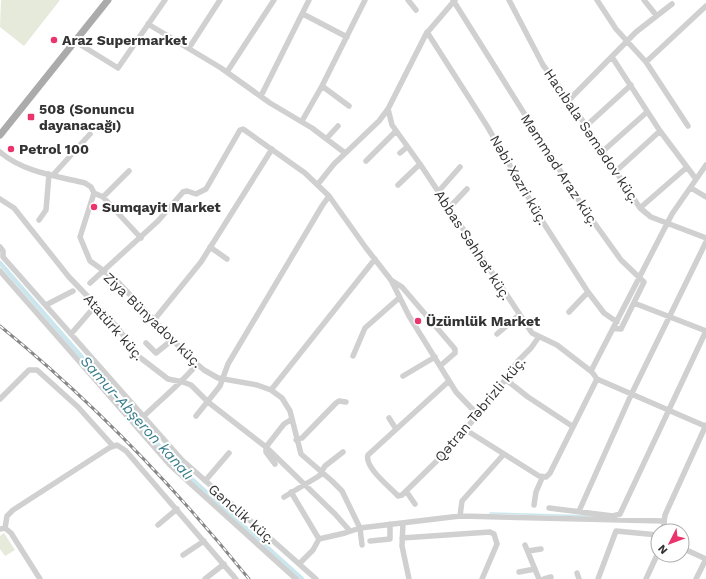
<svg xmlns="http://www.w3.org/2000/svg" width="706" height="579" viewBox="0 0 706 579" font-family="'Work Sans',sans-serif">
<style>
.green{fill:#e6eadb}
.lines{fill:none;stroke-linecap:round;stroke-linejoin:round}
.stream{stroke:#cbe7ed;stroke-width:1.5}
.canal{stroke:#cbe7ed;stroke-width:4.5}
.minor{stroke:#d0d0d0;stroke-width:5.5}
.major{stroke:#ababab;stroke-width:7}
.rail-casing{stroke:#888;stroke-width:3}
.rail{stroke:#fff;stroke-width:1.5;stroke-dasharray:4.5;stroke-linecap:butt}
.poi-dot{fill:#ea356c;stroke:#fff;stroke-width:1.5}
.labels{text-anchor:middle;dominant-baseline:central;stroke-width:4;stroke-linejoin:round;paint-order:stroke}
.poi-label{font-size:14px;font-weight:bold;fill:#333;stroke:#fff;text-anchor:start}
.street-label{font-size:14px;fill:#333;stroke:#fff}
.water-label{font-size:15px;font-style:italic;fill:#397e8b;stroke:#fff}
</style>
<rect width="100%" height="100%" fill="#fff"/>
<path class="green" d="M 1,0 L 60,0 L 24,46 L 0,27 Z
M 4,533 L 15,550 L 5,556 L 0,549 L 0,536 Z"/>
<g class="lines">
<path class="stream" d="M 490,513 L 593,516"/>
<path class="canal" d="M 0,263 L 175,464 L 302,579"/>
<path class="minor" d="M 408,0 L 416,10
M 453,0 L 583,207 L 621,260 L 644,282 L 621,329 L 613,328
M 509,0 L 543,65 L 569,100 L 640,208 L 651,217 L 706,238
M 597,0 L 616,29 L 646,62 L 688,126
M 644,0 L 656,15
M 303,14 L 347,37
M 148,24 L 221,68 L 270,103 L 312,128 L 345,153
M 427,32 L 487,126 L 541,219 L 588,292 L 604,313 L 617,322
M 76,42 L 118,68 L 165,0
M 189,48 L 220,0
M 612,57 L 660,131 L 696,179
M 646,62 L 706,6
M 227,72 L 274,0
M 322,86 L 349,106
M 261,96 L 309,0
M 569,100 L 636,32 L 672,4
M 388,109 L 392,125 L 420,164 L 532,333 L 557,345 L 592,372 L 597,379 L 705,426
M 302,121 L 322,86 L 365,0
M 586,126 L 631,85
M 327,138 L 338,126
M 0,152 C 23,172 56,176 85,183 L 91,187 L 94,193 L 80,237 L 90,261 L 114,278 L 190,358 L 204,370 L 218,378 L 257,385 L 271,390 L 282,398 L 290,411 L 301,454 L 332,481 L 342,491 L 360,528 L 362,545
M 602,152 L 647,112
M 400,153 L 407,147
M 366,161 L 396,131
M 615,172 L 660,131
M 53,175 L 90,134
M 318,184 L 334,164 L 379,121 L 388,109 L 426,34 L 455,0
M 398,185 L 420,164
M 691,188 L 706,197
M 438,192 L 460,167
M 94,193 L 103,197 L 141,238
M 103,197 L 129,171
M 0,199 L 14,208 L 69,277 L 118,328 L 138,356 L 168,379 L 183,382 L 191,385 L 208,402 L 266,447 L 335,514 L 350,531
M 449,208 L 467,189
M 640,208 L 686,168
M 39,220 L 46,210 L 49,174
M 0,247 L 3,251 L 3,257 L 182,460 L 316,579
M 210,247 L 227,259
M 0,271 L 170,465 L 296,579
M 391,280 L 402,287 L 455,349 L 455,353 L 440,366
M 90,283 L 158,221 L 183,192 L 187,191 L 196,194 L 206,189 L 240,130 L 243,129 L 305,173 L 329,196 L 366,248 L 391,280 L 409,316 L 456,392 L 478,415
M 634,303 L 706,331
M 46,305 L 73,291
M 569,312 L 588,292
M 154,320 L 201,262 L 272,149
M 71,334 L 96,305
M 497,334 L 519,315
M 146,343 L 156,353 L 172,340
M 353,356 L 365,328 L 399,298
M 591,371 L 672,214 L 706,165
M 403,376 L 435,357
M 505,379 L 528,397 L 572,426
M 449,381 L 368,455 C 364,467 390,487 398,496 L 402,495 L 452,446 L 499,388 L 518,361 L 531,348 L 538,338
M 271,390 L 375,259
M 0,399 L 29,370 L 37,370 L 78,407 L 113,446
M 196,416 L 220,386 L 228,364 L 322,206 L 329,196
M 143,417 C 161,399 181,384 197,364
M 389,418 L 396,429
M 466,430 L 539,476 L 546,477 L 550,473 L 597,379
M 296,440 L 302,438 L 336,403 L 339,401 L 346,402
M 275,464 L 266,452 L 266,447 L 284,424 L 292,419
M 205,481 L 229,453
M 406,491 L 415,504
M 291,492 L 319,539
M 284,497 L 319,476 L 325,466 L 343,452
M 534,505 L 536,492 L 542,478
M 549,508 L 613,516 L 620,514 L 706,331
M 579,511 L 631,395 L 706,242
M 460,516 L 462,501 L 504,454
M 403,523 L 402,546 L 409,579
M 158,525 L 177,509
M 5,528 L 7,516 L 13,510 L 109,448 L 117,445 L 126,451 L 236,579
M 0,529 L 5,528 L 11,533 L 40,579
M 663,531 L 665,515 L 706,425
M 402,538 L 490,532 L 494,534 L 497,544 L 482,579
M 370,541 L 390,539 L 390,524
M 525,545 L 539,579
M 682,548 L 706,559
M 528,551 L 541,549
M 183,555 L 204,541
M 299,564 L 313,550 L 319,539 L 345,533 L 360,528 L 460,516 L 663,521
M 519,572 L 535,569
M 577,573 L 579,579
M 205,579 L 224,564
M 544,579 L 551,577
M 598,579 L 616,531 L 658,535
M 646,579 L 658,553
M 696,579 L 706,559"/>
<path class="major" d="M 0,135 L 108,0"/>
<g class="rail-casing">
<path id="rail" d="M 0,326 C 92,401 174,486 249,579"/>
</g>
<use href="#rail" class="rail"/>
</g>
<g class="poi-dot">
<circle cx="54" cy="40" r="4"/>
<rect x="27" y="113" width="8" height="8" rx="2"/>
<circle cx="11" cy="149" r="4"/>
<circle cx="94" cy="207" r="4"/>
<circle cx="418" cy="321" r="4"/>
</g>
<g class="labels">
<g class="poi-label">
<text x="62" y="40">Araz Supermarket</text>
<text x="39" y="109">508 (Sonuncu<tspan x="39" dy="16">dayanacağı)</tspan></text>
<text x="19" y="149">Petrol 100</text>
<text x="102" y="207">Sumqayit Market</text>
<text x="426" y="321">Üzümlük Market</text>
</g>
<g class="street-label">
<text transform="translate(592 136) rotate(56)">Hacıbala Səmədov küç.</text>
<text transform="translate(560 170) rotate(57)">Məmməd Araz küç.</text>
<text transform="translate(519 180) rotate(60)">Nəbi Xəzri küç.</text>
<text transform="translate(473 245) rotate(57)">Abbas Səhhət küç.</text>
<text transform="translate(153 320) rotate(44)">Ziya Bünyadov küç.</text>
<text transform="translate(114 327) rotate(49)">Atatürk küç.</text>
<text transform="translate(480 409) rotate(-50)">Qətran Təbrizli küç.</text>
<text transform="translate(242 514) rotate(41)">Gənclik küç.</text>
</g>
<g class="water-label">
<text transform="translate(137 418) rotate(48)">Samur-Abşeron kanalı</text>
</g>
</g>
<g transform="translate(670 543) rotate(228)"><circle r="19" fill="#ffffff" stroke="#adadad"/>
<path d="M0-3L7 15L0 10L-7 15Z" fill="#ea356c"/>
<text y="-6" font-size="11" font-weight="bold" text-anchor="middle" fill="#333333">N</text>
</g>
</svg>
